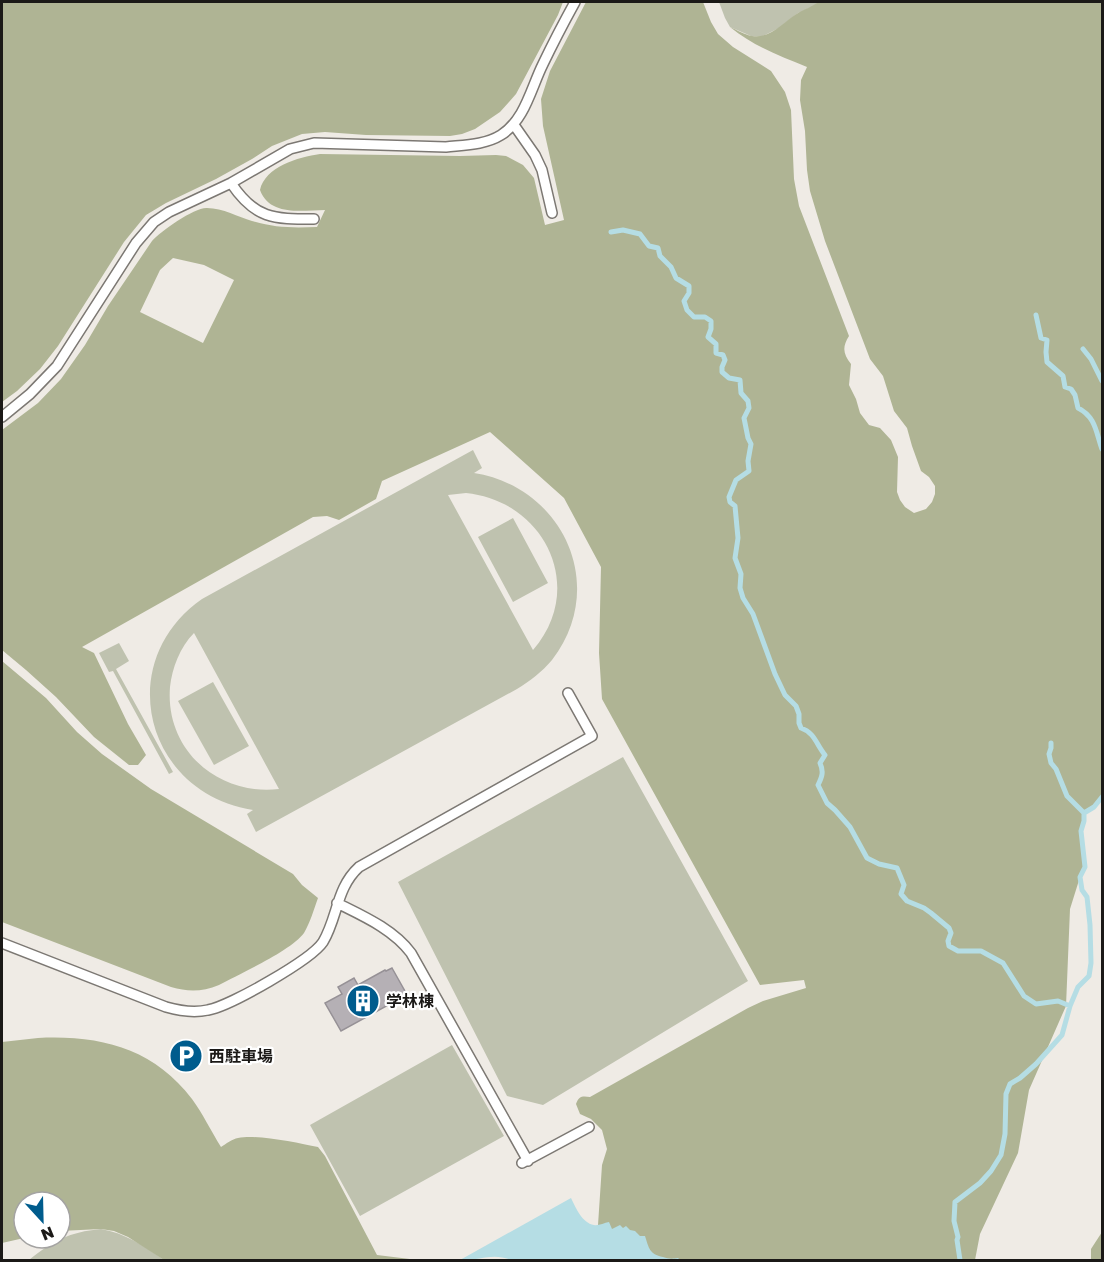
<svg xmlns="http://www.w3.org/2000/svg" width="1104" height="1262" viewBox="0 0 1104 1262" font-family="'Golos Text','Noto Sans JP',sans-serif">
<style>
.green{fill:#bfc2af;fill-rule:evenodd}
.forest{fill:#afb494;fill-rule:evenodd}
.water{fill:#b5dde4}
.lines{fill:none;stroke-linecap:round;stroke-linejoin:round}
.stream{stroke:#b5dde4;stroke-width:5}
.building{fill:#b5b0b5;stroke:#969196;stroke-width:1.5}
.lane-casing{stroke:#7c7873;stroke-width:12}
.lane{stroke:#fff;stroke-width:9}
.labels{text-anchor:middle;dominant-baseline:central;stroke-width:4.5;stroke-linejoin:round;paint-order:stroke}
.poi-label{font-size:16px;font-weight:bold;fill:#1b1917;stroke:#fff;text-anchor:start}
</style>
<rect width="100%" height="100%" fill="#efebe5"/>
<path class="green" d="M 719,2 L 818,2 L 814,6 L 798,13 L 779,28 L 763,36 L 751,36 L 730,27 L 725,18 Z
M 473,450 L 482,468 L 474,473 C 563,487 609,586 552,660 C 542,672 530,681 517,689 L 256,832 L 247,814 L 253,810 C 145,793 112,662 202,599 ZM 466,493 C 545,501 587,588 533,650 L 448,495 ZM 194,633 L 279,789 C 218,796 165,750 170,687 C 172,668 180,647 194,633 Z
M 513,518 L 548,583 L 513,602 L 478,537 Z
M 119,643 L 129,661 L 116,669 L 173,772 L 169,774 L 113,671 L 109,672 L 99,653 Z
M 213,682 L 249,746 L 214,765 L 178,701 Z
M 623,757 L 748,981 L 543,1105 L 507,1096 L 398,882 Z
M 452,1045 L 504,1136 L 360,1216 L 310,1125 Z
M 101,1229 C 125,1233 144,1246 164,1260 L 29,1260 C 53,1241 69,1232 101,1229 Z"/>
<path class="forest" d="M 2,2 L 563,2 L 558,15 L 516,94 L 509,102 L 500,112 L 475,129 L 462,134 L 450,136 L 366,135 L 325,132 L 302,134 L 272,146 L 252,159 L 216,179 L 166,203 L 146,215 L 124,242 L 58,346 L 40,369 L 17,391 L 2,402 Z
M 586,2 L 703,2 L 711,22 L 718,34 L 733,47 L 771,71 L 785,92 L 791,110 L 794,179 L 799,206 L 849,336 C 842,347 843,354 851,364 L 849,385 L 856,399 L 860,413 L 869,425 L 880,428 L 891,440 L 898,457 L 897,492 L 900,500 L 905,507 L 914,513 L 926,509 L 932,502 L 935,494 L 935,486 L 929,477 L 921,471 L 912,446 L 907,428 L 894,411 L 883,376 L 870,359 L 825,241 L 810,191 L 807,170 L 805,131 L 800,100 L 801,80 L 807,67 C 780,56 753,46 730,27 C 737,30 745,35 752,36 C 771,39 783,22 798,13 C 805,9 812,7 818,2 L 1102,2 L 1102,797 L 1094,807 L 1084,813 L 1084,821 L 1081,831 L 1085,867 L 1080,877 L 1070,909 L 1066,1006 L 1029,1090 L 1018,1153 L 980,1234 L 975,1260 L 636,1260 L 597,1240 L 602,1165 L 607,1149 L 602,1130 L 591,1119 L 580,1114 L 576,1104 C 579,1096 582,1096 590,1097 L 748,1008 L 763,1001 L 806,988 L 804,980 L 760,985 L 602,699 L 599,653 L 601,567 L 564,498 L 490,432 L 382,481 L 376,499 L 339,520 L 327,516 L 313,517 L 82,647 L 94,653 L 128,724 L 146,755 L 138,765 L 129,765 L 94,737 L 56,697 L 26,670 L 2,650 L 2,430 L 38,403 L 61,379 L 85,345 L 108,306 L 152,241 C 161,231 195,207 207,208 C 223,208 238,217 252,221 C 274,228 294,228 317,227 L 325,210 C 303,210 270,217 260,190 C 265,167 298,157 320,154 L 460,156 L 496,155 L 506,156 L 523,165 L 534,178 L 545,225 L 564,220 L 543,126 L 541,99 L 550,71 ZM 173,258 L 204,265 L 234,280 L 203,343 L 140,312 L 160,270 Z
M 2,661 L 46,698 L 77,732 L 102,754 L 151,789 L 293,874 L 302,885 L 318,898 C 314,909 310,923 304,933 C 291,951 239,974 219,985 C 202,992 188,992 171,987 L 2,922 Z
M 38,1038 C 100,1035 153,1048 192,1099 C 203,1114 211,1131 221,1147 C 226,1144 232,1139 238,1138 C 258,1134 297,1143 318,1147 L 325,1156 L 377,1255 L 418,1260 L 164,1260 L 128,1237 L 114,1231 L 101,1229 L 60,1231 L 60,1202 L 24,1202 L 24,1238 L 2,1243 L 2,1042 Z
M 1102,1232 L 1102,1260 L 1091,1260 L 1091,1249 Z"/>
<path class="water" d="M 571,1198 C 576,1208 582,1223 594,1225 C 598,1226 604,1223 609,1222 L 612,1229 L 620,1225 L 623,1228 L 626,1226 L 630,1230 L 635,1231 L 640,1236 L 645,1236 C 649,1248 649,1254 663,1257 C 669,1259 672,1259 678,1258 L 680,1260 L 511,1260 C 492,1252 480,1261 460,1260 Z"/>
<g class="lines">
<path class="stream" d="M 611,232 L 623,230 L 640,234 L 649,246 L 658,248 L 660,256 L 671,267 L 676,278 L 689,286 L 689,293 L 684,301 L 687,310 L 694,317 L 705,317 L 711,321 L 711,329 L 708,337 L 716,344 L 716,353 L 723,355 L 725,360 L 722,367 L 722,372 L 729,378 L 740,380 L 741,393 L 748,401 L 749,408 L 744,418 L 748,438 L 751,444 L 748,461 L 749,471 L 736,480 L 729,497 L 730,502 L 735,506 L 738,538 L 735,558 L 741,574 L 740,588 L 743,598 L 753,614 L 775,674 L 785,695 L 796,706 L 799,714 L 799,723 L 801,728 C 815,733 816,744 825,755 L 820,763 C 824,772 822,777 818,785 L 827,803 L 835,810 L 850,827 L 867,858 L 879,864 L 897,868 L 904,885 L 901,894 L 907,901 L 924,908 L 931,913 L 949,928 L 951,933 L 948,941 L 949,946 L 958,951 L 981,951 L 1003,963 L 1024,996 L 1036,1004 L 1058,1001 L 1070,1006
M 1036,315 L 1041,338 L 1047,340 L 1046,352 L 1047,362 L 1063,376 L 1065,387 L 1071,389 L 1075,395 L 1078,408 C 1096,417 1096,433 1102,449
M 1083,349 L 1091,359 L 1102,381
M 1051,743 L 1051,748 L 1049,754 L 1051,763 L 1056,769 L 1067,796 L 1084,813
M 960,1260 L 957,1240 L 958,1237 L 954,1221 L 955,1202 L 980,1183 L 991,1171 L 1001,1155 L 1005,1134 L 1006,1094 L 1010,1084 L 1020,1078 L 1036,1064 L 1062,1035 L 1070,1006 L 1078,987 L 1089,976 L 1091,963 L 1090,925 L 1087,897 L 1082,890 L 1080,877 L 1085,867 L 1081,831 L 1084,821 L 1084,813 L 1094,807 L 1102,797"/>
</g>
<path class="building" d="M 392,968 L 406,993 L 400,996 L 401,998 L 341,1031 L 325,1003 L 342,994 L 338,987 L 354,978 L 358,985 L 385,970 L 386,971 Z"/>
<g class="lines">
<g class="lane-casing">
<path id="lane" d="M 514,125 L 535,155 L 542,170 L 552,213
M 231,183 C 255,219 273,219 314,219
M 2,417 L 30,394 L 57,366 L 136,243 L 154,222 L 169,212 L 231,183 L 290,149 L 314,143 L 446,147 C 464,145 485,145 501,135 C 525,120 531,88 543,64 C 553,43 564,22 575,2
M 337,903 C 363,916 393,929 411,953 L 528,1161
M 2,943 L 166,1007 C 180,1011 194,1013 208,1010 C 230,1006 311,960 323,942 C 338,917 336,888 359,867 L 592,736 L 568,693
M 522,1163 L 589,1127"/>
</g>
<use href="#lane" class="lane"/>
</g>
<defs>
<g id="building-disc" transform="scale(1.725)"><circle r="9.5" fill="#005c8d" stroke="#fff"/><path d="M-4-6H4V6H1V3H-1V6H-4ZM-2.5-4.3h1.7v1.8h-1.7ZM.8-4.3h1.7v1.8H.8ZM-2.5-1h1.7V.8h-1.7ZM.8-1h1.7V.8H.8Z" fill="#fff"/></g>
<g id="parking-disc" transform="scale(1.725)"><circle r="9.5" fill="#005c8d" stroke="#fff"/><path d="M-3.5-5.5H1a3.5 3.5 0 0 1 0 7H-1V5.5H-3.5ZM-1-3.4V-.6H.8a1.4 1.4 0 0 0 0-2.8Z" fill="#fff"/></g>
</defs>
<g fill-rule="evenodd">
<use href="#building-disc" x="363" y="1001"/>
<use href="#parking-disc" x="186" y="1056"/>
</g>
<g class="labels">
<g class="poi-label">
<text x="386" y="1001">学林棟</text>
<text x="209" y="1056">西駐車場</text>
</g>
</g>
<rect width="1104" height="1262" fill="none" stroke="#1b1917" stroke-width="6"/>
<g transform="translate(42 1220) rotate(158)"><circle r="28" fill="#ffffff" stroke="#a4a3a2" stroke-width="1.5"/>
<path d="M0-4.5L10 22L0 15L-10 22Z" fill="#005c8d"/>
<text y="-9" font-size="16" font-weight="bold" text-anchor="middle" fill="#1b1917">N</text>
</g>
</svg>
